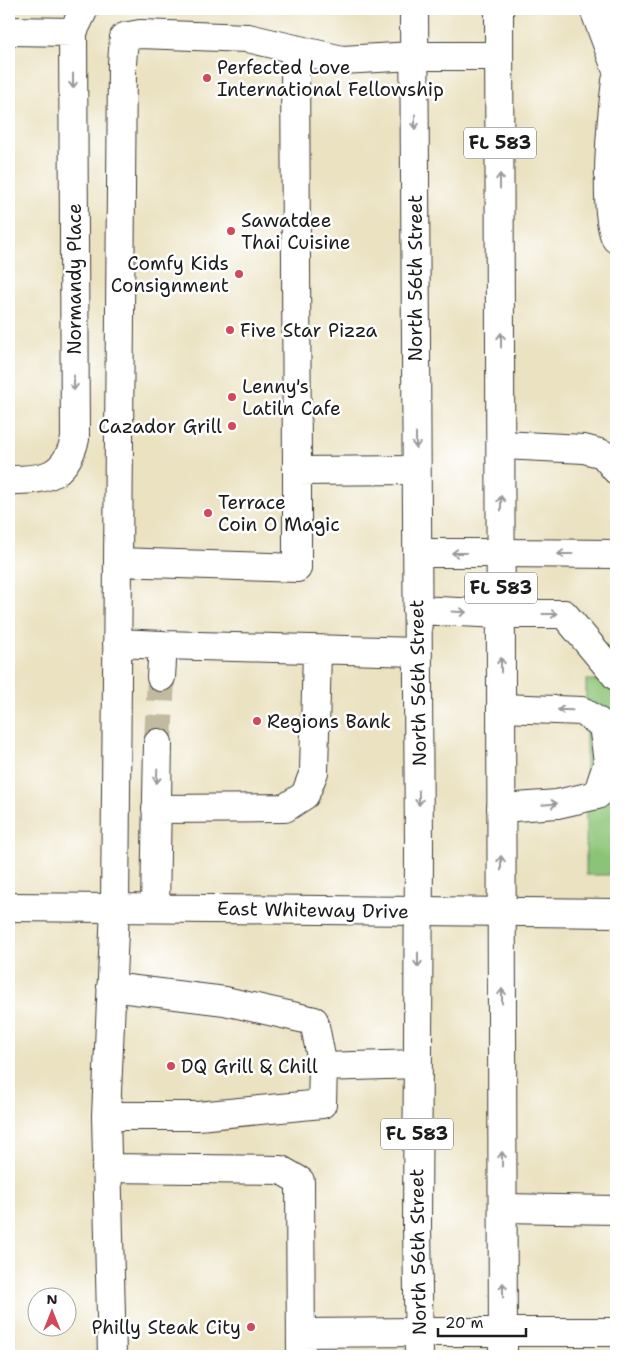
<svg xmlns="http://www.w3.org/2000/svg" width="625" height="1365" viewBox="0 0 625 1365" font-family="'Shantell Sans',sans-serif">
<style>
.green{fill:#8cc477;stroke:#54704a}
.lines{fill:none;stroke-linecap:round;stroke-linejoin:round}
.minor-tunnel{stroke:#c2baa0;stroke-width:28;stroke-dasharray:28 14;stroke-linecap:butt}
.minor-casing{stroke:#3b3a35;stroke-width:30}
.major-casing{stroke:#3b3a35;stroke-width:30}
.minor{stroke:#fff;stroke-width:28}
.major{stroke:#fff;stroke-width:28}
.oneway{stroke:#999}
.poi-dot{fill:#d1495b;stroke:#fff;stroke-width:2}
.labels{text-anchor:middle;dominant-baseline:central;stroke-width:5;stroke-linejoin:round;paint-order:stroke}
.shield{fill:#fff;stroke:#606060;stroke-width:1}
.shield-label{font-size:18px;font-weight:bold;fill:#1c1c1c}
.poi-label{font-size:19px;fill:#1c1c1c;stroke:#fff;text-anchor:start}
.street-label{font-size:19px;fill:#1c1c1c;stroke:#fff}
</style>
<rect width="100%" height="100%" fill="#fff"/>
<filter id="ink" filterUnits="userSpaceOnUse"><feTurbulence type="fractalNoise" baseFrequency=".02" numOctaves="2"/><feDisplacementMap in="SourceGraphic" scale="10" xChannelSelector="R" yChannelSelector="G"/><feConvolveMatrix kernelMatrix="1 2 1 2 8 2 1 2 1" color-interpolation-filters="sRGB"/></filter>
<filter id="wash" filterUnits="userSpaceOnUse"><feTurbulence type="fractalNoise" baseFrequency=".0096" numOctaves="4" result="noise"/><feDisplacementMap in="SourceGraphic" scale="20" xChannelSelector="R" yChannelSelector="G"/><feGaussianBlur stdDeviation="1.12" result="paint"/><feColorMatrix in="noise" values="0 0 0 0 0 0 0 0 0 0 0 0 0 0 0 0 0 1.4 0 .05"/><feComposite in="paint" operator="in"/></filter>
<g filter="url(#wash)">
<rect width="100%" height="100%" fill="#ebe2c1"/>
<path class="green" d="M 586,680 L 616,680 L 616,875 L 586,875 Z"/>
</g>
<g filter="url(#ink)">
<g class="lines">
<path class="minor-tunnel" d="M 158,743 L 161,677"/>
<g class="minor-casing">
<path id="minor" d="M 594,9 L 616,68
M 9,31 L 73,32 L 84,9
M 295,49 L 297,471
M 414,56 L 342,60 L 248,38 L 140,34 L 124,37 L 122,64 L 118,562 L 297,568 L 297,471 L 416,470
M 616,81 C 612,112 602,213 616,239
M 501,445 L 584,449 L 603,454 L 616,470
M 9,480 C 44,480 65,478 75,439 L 73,32
M 501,553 L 614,554
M 501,614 L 564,614 L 616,676
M 117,643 L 163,645
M 161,677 L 163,645 L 417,652
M 501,708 L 582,711 L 603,725 L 608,762 L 597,795 L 557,804 L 501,808
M 156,809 L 285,808 L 305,795 L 314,772 L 317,650
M 9,907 L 616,913
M 155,908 L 158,743
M 323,1067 L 417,1064
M 106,1116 L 198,1116 L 322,1104 L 323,1067 L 314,1021 L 225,1001 L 111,987
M 106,1168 L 281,1170 L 300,1181 L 301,1356
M 503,1208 L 616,1210
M 503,1332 L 616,1332
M 301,1333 L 419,1332
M 112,1356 L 106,1116 L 115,908 L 118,562"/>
</g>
<g class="major-casing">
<path id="major" d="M 414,9 L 419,851 L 417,1227 L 419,1356
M 499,9 L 503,1356
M 414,56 L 499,56
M 417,553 L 501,553
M 417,610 L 501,614
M 419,1332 L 503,1332"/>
</g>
<use href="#minor" class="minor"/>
<use href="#major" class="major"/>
</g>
<defs><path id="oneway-shaft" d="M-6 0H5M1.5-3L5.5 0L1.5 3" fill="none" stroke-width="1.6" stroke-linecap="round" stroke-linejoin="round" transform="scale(1.25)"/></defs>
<g class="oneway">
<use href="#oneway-shaft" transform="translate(73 81) rotate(90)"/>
<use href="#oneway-shaft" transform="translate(415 122) rotate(90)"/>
<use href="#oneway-shaft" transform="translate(500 181) rotate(-90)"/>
<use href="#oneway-shaft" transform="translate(501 340) rotate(-90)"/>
<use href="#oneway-shaft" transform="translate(74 383) rotate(90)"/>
<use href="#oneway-shaft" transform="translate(416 441) rotate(90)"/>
<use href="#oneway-shaft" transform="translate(501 503) rotate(-90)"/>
<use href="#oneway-shaft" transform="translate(459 553) rotate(180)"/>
<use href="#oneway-shaft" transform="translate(565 554) rotate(-180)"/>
<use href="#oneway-shaft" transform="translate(459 612) rotate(3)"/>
<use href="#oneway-shaft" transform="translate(550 614)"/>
<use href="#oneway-shaft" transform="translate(501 665) rotate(-90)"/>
<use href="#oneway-shaft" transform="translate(565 710) rotate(-178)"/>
<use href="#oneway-shaft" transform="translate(157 776) rotate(92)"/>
<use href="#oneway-shaft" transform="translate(419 798) rotate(89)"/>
<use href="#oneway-shaft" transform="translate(550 804) rotate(-5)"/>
<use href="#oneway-shaft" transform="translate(501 863) rotate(-90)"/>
<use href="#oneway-shaft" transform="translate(418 960) rotate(90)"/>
<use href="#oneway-shaft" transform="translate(502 996) rotate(-90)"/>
<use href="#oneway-shaft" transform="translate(502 1159) rotate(-90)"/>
<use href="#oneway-shaft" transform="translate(503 1290) rotate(-90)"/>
</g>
</g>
<g class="poi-dot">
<circle cx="207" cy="78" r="5"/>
<circle cx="231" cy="231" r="5"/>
<circle cx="239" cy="274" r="5"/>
<circle cx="230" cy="330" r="5"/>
<circle cx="232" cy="397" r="5"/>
<circle cx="232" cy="426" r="5"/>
<circle cx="208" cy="513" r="5"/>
<circle cx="257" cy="721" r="5"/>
<circle cx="171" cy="1066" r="5"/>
<circle cx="251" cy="1327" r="5"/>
</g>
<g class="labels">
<g class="shield">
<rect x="464" y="127.5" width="72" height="31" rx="4"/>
<rect x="465" y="572.5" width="72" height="31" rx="4"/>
<rect x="381" y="1118.5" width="72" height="31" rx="4"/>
</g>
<g class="shield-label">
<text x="500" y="143">FL 583</text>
<text x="501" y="588">FL 583</text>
<text x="417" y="1134">FL 583</text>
</g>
<g class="poi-label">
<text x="217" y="67">Perfected Love<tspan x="217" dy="22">International Fellowship</tspan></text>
<text x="241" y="220">Sawatdee<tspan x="241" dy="22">Thai Cuisine</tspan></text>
<text x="229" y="263" text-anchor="end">Comfy Kids<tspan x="229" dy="22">Consignment</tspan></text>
<text x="240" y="330">Five Star Pizza</text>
<text x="242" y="386">Lenny's<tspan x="242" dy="22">Latiln Cafe</tspan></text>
<text x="222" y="426" text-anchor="end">Cazador Grill</text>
<text x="218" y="502">Terrace<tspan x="218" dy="22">Coin O Magic</tspan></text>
<text x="267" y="721">Regions Bank</text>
<text x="181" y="1066">DQ Grill &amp; Chill</text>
<text x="241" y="1327" text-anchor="end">Philly Steak City</text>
</g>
<g class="street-label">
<text transform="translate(415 278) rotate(-90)">North 56th Street</text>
<text transform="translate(74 279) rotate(-90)">Normandy Place</text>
<text transform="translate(418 683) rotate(-91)">North 56th Street</text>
<text transform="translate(313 910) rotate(1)">East Whiteway Drive</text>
<text transform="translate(418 1252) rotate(-91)">North 56th Street</text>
</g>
</g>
<rect width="625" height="1365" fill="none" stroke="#fff" stroke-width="30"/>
<g transform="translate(52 1312)"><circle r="24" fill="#ffffff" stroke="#a4a4a4"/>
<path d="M0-4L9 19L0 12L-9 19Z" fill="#d1495b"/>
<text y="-8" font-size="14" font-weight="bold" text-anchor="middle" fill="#1c1c1c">N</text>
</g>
<path d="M438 1328v8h88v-8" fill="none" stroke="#1c1c1c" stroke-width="2.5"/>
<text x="445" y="1328" font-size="15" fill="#1c1c1c" stroke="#ffffff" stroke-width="4" paint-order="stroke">20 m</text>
</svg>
